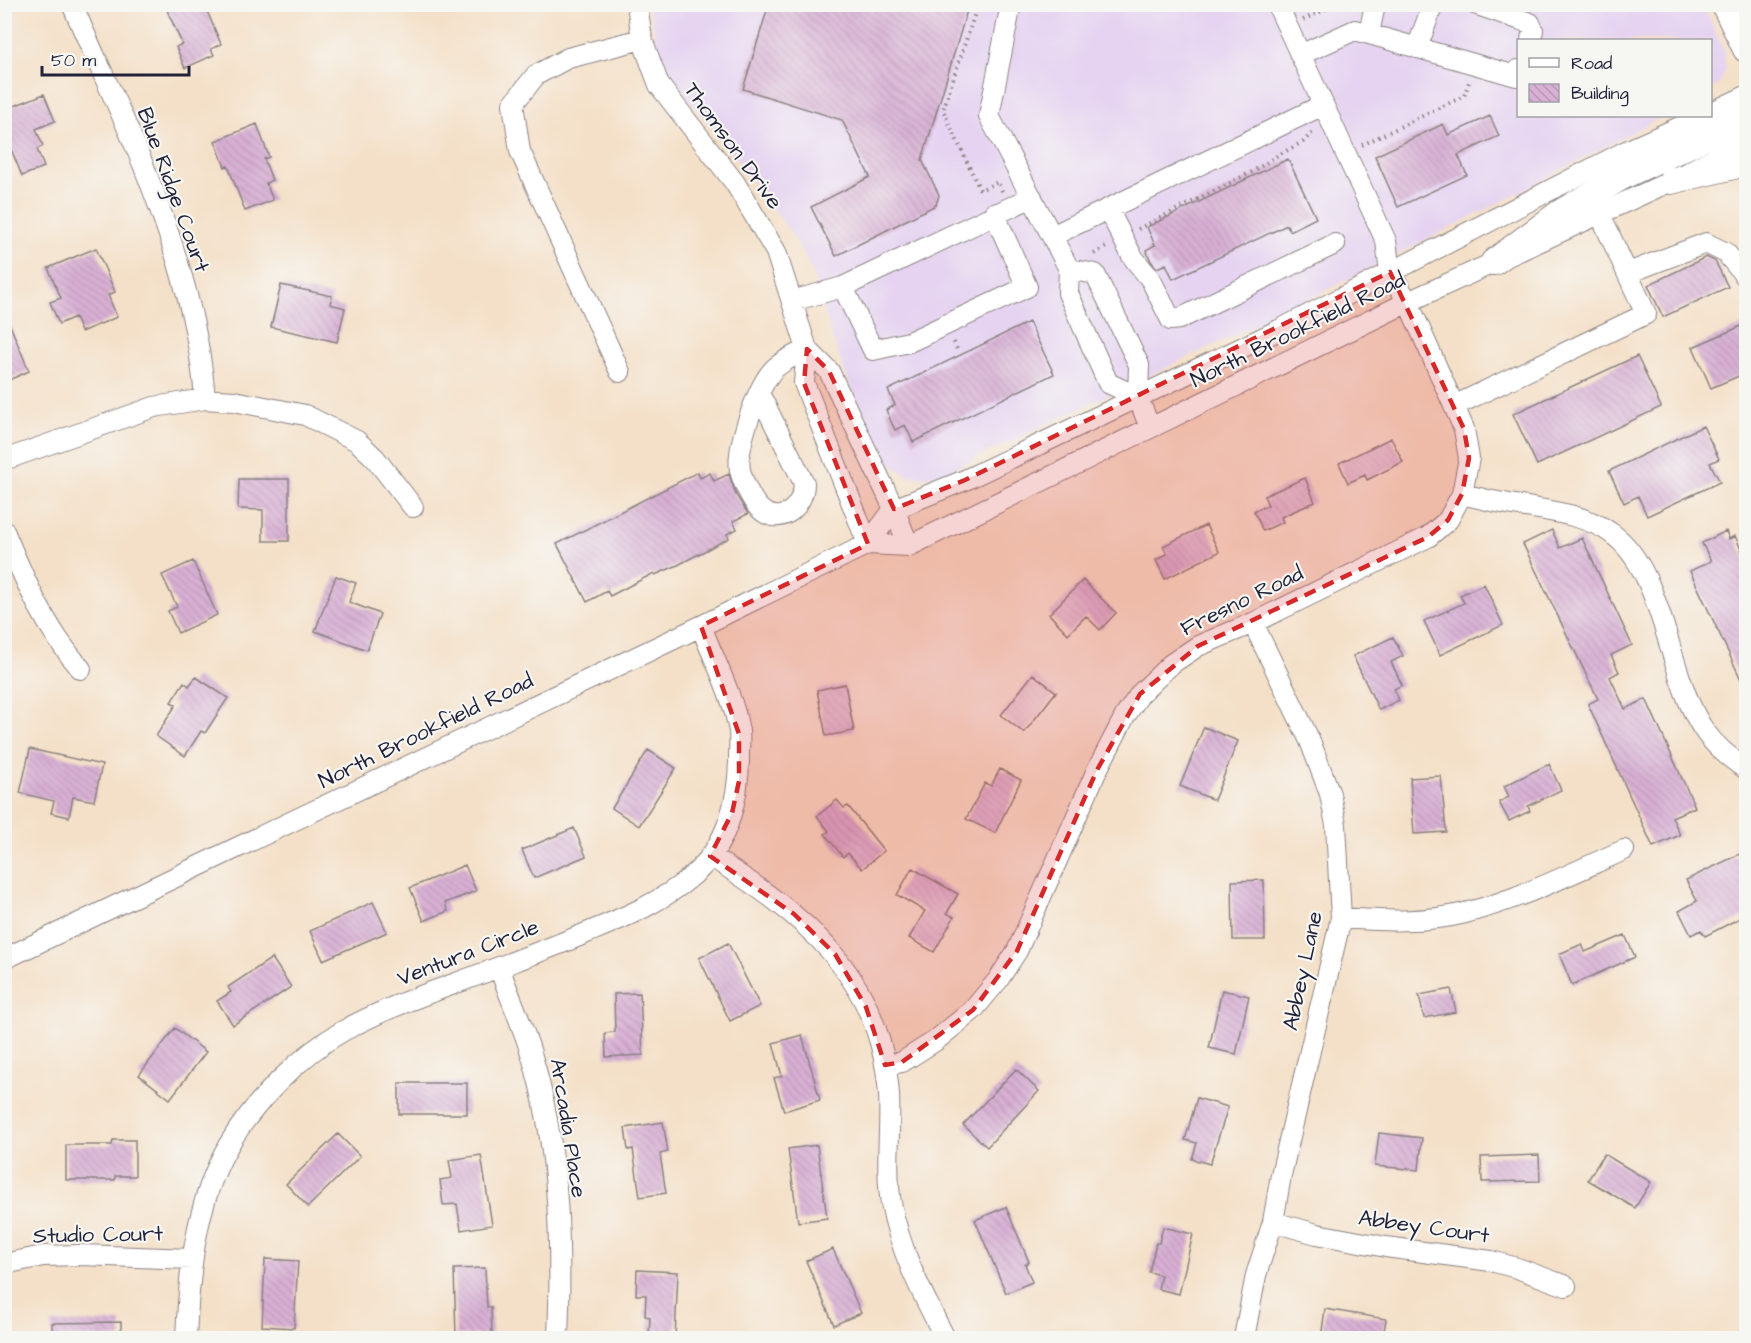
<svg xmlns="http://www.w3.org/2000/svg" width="1751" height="1343" viewBox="0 0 1751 1343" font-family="'Architects Daughter',sans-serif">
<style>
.built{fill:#e5d3f1}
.building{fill:url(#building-back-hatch)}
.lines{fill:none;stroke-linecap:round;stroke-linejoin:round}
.minor-casing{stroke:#8b8182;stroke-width:22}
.major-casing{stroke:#8b8182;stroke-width:28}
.path{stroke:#8b8182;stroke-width:4;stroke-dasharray:1.5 4.5;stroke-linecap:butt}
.minor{stroke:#fff;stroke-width:20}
.major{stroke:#fff;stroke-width:26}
.marked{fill:#d62828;fill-opacity:0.2;stroke:#d62828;stroke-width:4.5;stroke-dasharray:12 8;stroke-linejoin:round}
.labels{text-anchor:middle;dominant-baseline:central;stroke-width:4.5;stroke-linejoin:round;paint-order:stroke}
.street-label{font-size:22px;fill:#22223b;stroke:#f6f6f2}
</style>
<defs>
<pattern id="building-back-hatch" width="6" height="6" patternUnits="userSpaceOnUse" patternTransform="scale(1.5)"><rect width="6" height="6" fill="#d8b0d4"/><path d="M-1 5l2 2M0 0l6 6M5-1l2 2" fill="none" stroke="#b997b7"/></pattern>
</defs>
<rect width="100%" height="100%" fill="#f6f6f2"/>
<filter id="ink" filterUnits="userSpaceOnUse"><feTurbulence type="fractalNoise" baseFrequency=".0167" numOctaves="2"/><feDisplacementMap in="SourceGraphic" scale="12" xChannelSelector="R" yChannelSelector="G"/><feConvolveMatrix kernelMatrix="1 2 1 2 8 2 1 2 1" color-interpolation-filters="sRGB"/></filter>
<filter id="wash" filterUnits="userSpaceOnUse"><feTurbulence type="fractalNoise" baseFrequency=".008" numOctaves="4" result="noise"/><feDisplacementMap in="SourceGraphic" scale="24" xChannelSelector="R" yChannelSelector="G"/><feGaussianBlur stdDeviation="1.35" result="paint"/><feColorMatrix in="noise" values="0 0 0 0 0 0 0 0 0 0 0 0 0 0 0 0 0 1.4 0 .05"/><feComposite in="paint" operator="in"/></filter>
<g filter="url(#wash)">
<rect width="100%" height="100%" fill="#f4e0c8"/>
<path class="built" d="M 648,5 L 1703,5 L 1723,48 L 1726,69 L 1719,84 L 1711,90 L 1710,40 L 1518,40 L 1518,116 L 1663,116 L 1499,203 L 1291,308 L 944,473 L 926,477 L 907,475 L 891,464 L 880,451 L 857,405 L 833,340 L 811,268 L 796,240 L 727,145 L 688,99 L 668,68 L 658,48 Z"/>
<g id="blocks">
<path class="building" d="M 180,4 L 204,4 L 221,44 L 211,49 L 214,55 L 185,68 L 176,47 L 182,44 L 167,10 Z
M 769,4 L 969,4 L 922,160 L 939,195 L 936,205 L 836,256 L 811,207 L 870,177 L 842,120 L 743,89 Z
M 44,94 L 55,121 L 36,129 L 43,146 L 37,149 L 44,167 L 22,176 L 9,144 L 4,146 L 4,110 Z
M 1490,116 L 1499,136 L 1458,155 L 1467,175 L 1398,207 L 1375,156 L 1443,124 L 1448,135 Z
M 257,124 L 269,157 L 264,159 L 272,180 L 266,183 L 273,200 L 245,211 L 228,166 L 225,167 L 215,141 Z
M 1288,159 L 1316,218 L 1290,231 L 1287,225 L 1173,279 L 1166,264 L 1157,268 L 1151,261 L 1146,250 L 1155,245 L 1147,227 Z
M 96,248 L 115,292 L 108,295 L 117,317 L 81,332 L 75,317 L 59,324 L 50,302 L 61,298 L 48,268 Z
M 1706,257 L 1715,261 L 1728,287 L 1663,317 L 1648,285 Z
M 281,285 L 332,296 L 330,304 L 345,308 L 337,342 L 271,327 Z
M 5,313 L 29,371 L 9,380 L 4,370 Z
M 1029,322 L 1054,374 L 913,442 L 905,425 L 895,430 L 886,410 L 895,405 L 888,390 Z
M 1746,324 L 1746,373 L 1711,388 L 1693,347 Z
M 1637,356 L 1661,407 L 1537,465 L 1513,414 Z
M 1703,426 L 1719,459 L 1710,463 L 1720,482 L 1647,516 L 1638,496 L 1624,503 L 1609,471 Z
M 1391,438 L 1403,462 L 1367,480 L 1365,475 L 1348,483 L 1339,463 Z
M 698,472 L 700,478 L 710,473 L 714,481 L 729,474 L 736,495 L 748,514 L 733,521 L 737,529 L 727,534 L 729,538 L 678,565 L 655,575 L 654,573 L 610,596 L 607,591 L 587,602 L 557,544 Z
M 1305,478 L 1315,502 L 1281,517 L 1283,522 L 1263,531 L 1254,511 L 1268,505 L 1264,496 Z
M 239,479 L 289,479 L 289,541 L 263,541 L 263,510 L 238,509 Z
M 1206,525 L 1219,552 L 1165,579 L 1156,560 L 1167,554 L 1163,546 Z
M 1552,530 L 1560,548 L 1582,538 L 1632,645 L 1611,655 L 1619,672 L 1610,677 L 1625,709 L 1646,699 L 1695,807 L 1672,817 L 1680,835 L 1653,847 L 1588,704 L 1598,699 L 1523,544 Z
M 1726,531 L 1729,539 L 1735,536 L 1746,560 L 1746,690 L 1690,571 L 1711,561 L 1702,543 Z
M 193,561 L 217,615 L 178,633 L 168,611 L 177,607 L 162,575 Z
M 336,576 L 356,583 L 349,602 L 380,614 L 367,650 L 315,631 Z
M 1083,580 L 1116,613 L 1100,630 L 1086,616 L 1068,634 L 1049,614 Z
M 1484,584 L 1503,625 L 1440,655 L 1424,621 L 1464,603 L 1460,595 Z
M 1393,637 L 1403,656 L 1391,662 L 1402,685 L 1394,689 L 1399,700 L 1379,710 L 1353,656 Z
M 1033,674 L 1056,692 L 1024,733 L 1001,715 Z
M 196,677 L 228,698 L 205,733 L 201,731 L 185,756 L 156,736 L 176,705 L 171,702 L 184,682 L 189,686 Z
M 845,684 L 854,731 L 826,736 L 817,690 Z
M 1204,727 L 1238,741 L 1214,800 L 1180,786 Z
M 30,749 L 102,765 L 94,801 L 73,797 L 69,817 L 51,813 L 54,801 L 20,793 Z
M 648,750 L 676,768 L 639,826 L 612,808 Z
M 1549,764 L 1561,790 L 1528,806 L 1530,811 L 1509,821 L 1499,802 L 1509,797 L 1504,786 Z
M 1000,769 L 1021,780 L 995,833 L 966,819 L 985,783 L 991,786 Z
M 1441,776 L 1446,832 L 1414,834 L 1410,778 Z
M 837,800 L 844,808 L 848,806 L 884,851 L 862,869 L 848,853 L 843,857 L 825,834 L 829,831 L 817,816 Z
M 574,828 L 586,856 L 534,878 L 522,850 Z
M 1746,851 L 1746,915 L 1705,936 L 1701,930 L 1691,935 L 1679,911 L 1697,901 L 1686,880 Z
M 465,865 L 476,891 L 445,903 L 448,911 L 424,921 L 410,888 Z
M 912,868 L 958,894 L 947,913 L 954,917 L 934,952 L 909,938 L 925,911 L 897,895 Z
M 1264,880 L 1265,940 L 1233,940 L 1232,881 Z
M 373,902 L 387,932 L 323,960 L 310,931 Z
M 1625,935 L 1635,957 L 1572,985 L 1559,954 L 1582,944 L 1585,952 Z
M 728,943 L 760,1006 L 730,1021 L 699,958 Z
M 272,958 L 291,987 L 233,1025 L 217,1001 L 231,992 L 228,987 Z
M 1451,989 L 1456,1012 L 1424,1018 L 1419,995 Z
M 1222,990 L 1249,996 L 1236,1054 L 1209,1048 Z
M 640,993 L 643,1055 L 606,1057 L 605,1033 L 615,1032 L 614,994 Z
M 175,1028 L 206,1052 L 170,1099 L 139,1075 Z
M 802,1035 L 820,1100 L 784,1111 L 774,1078 L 782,1076 L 773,1043 Z
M 1016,1069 L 1039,1091 L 987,1147 L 963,1125 Z
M 399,1083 L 467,1083 L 467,1114 L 399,1114 Z
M 1197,1098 L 1228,1107 L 1210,1164 L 1192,1159 L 1197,1143 L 1185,1140 Z
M 663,1122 L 668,1152 L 660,1154 L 666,1193 L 640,1197 L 633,1149 L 628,1150 L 625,1128 Z
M 1379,1133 L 1422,1138 L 1419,1170 L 1375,1166 Z
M 338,1134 L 360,1156 L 308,1207 L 286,1184 Z
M 113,1140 L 135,1140 L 135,1176 L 115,1176 L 115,1180 L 66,1180 L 66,1145 L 112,1145 Z
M 817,1145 L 827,1218 L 798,1222 L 788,1149 Z
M 1604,1154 L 1651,1182 L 1635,1208 L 1588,1180 Z
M 481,1155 L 492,1225 L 461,1230 L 457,1204 L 443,1205 L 440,1180 L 452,1178 L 449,1160 Z
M 1539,1155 L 1540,1181 L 1482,1182 L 1481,1157 Z
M 1006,1207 L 1029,1262 L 1025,1264 L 1032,1282 L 1006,1293 L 975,1220 Z
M 1163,1227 L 1193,1234 L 1179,1294 L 1158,1289 L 1161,1275 L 1149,1272 L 1156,1243 L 1159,1243 Z
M 833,1249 L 861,1313 L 834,1325 L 806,1261 Z
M 265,1259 L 298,1261 L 294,1328 L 262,1326 Z
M 485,1268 L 487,1307 L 491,1307 L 492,1335 L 456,1336 L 454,1269 Z
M 637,1270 L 678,1272 L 675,1338 L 649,1337 L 650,1317 L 645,1316 L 646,1295 L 636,1295 Z
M 1325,1309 L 1386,1319 L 1383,1338 L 1321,1338 Z
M 121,1322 L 121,1338 L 52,1338 L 52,1323 Z"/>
</g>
</g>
<g filter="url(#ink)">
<use href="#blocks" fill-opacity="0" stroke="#8b8182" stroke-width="1.5"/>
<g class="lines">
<g class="minor-casing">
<path id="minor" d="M 72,4 C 95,59 122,112 144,167 C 173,240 199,320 205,399
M 637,4 L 642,39 L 659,85 L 735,183 L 776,252 L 807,349 L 804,383 L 868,544
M 1011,4 L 989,116 L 1069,269
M 1475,4 L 1530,23 L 1533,30 L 1531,40
M 1369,34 L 1375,4
M 1417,48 L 1433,4
M 1300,55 L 1355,30 L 1516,76 L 1518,70
M 1710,113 L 1746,96
M 1108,209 L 1132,256 L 1151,280 L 1171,320 L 1179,319 L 1335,244
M 1052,236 L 1323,105
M 1628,273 L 1706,243 L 1726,253 L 1746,277
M 843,287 L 873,350 L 909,342 L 1027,287 L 994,213
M 792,301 L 843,287 L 1032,197
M 807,349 L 829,371 L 894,509 L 909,546
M 620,372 L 520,151 L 513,104 L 536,75 L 568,58 L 642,39
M 759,393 L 804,483 C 804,508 778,529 758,507 C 751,499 742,480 740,470 C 736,446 758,384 775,368 C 784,360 797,354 807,349
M 1138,397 L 1108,383 L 1068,293 L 1069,269 L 1095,274 L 1139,365 L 1138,397 L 1150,428
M 1454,406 L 1646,314 L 1600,214
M 4,460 L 154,407 L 205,399 L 234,401 L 305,415 L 357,441 L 375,458 L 413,507
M 1462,494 C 1481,499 1500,503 1520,506 C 1549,511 1587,515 1611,533 C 1666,571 1666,678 1706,733 C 1717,748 1731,759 1746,769
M 4,531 C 25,581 45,628 81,669
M 868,544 L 909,546 L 1408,302 L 1671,181 L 1746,141
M 710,856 C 804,915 880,974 889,1094 C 891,1130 885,1167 891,1203 C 900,1252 923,1295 945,1338
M 1341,918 C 1381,921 1426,923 1465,913 C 1521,899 1572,873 1624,850
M 4,959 L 701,626 L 868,544 L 894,509 L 965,480 L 1279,330 L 1626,151 L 1704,116
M 499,967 C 509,995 522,1024 531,1053 C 559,1145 562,1242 558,1338
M 885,1065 L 902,1062 L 935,1041 L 973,1010 L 998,980 L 1017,951 L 1097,770 L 1125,716 L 1140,694 L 1171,664 L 1198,646 L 1253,623 L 1428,537 L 1448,520 L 1462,494 L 1469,458 L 1464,429 L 1454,406 L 1408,302 L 1390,272 L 1386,241 L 1277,4
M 1273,1222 L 1317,1234 L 1386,1247 L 1491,1261 L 1517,1268 L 1566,1286
M 4,1264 L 43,1256 L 80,1255 L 192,1259
M 186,1338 C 189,1273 195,1204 228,1146 C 253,1103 300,1055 343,1031 C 377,1012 414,998 451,985 C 497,968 543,951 589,932 C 625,917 662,902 692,876 C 727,847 739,800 739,757 C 739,749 740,740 739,731 C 733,695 714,660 701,626
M 1244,1338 L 1256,1275 L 1273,1222 L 1281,1175 L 1341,918 L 1336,825 L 1330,794 L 1310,741 L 1253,623"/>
</g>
<g class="major-casing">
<path id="major" d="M 1724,4 L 1746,49
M 1671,181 L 1746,163
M 1494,262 L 1560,213 L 1623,176 L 1746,118"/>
</g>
<path class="path" d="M 978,4 L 943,110 L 980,190 L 998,182 L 1003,193
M 1303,20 L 1337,4
M 1362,145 L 1464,96 L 1469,82
M 1138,229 L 1252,172 L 1278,155 L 1303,142 L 1312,133
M 1094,254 L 1108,246
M 954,342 L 958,352"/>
<use href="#minor" class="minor"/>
<use href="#major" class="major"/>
</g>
</g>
<path class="marked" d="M 1390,272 L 1464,429 L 1469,458 L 1462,494 L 1448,520 L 1428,537 L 1198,646 L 1140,694 L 1097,770 L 1017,951 L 973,1010 L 902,1062 L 885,1065 L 866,1007 L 835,954 L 794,914 L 710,856 L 732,813 L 739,781 L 739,734 L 701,626 L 868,544 L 804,383 L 807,349 L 829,371 L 894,509 L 965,480 Z"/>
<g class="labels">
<g class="street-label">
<text transform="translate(733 146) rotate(54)">Thomson Drive</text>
<text transform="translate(173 190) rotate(70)">Blue Ridge Court</text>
<text transform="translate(1298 330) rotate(-26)">North Brookfield Road</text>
<text transform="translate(1242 601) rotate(-26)">Fresno Road</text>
<text transform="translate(426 731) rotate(-26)">North Brookfield Road</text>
<text transform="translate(468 953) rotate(-21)">Ventura Circle</text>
<text transform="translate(1303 971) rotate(-78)">Abbey Lane</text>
<text transform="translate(568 1128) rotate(81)">Arcadia Place</text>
<text transform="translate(1424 1227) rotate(8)">Abbey Court</text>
<text transform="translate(98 1235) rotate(-1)">Studio Court</text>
</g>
</g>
<rect width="1751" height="1343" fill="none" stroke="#f6f6f2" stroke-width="24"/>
<rect x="1517" y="39" width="195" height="78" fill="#f6f6f2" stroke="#a1a1a9" stroke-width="1.5"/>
<rect x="1529" y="58" width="30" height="9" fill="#ffffff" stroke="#a1a1a9" stroke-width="1.5"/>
<text x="1571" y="69" font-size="18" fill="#22223b">Road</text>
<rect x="1529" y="84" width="30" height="18" fill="url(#building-back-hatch)" stroke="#a1a1a9" stroke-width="1.5"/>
<text x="1571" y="99" font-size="18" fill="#22223b">Building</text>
<path d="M42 66v9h147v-9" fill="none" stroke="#22223b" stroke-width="3"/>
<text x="51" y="66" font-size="18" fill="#22223b" stroke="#f6f6f2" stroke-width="4.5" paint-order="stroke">50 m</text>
</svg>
